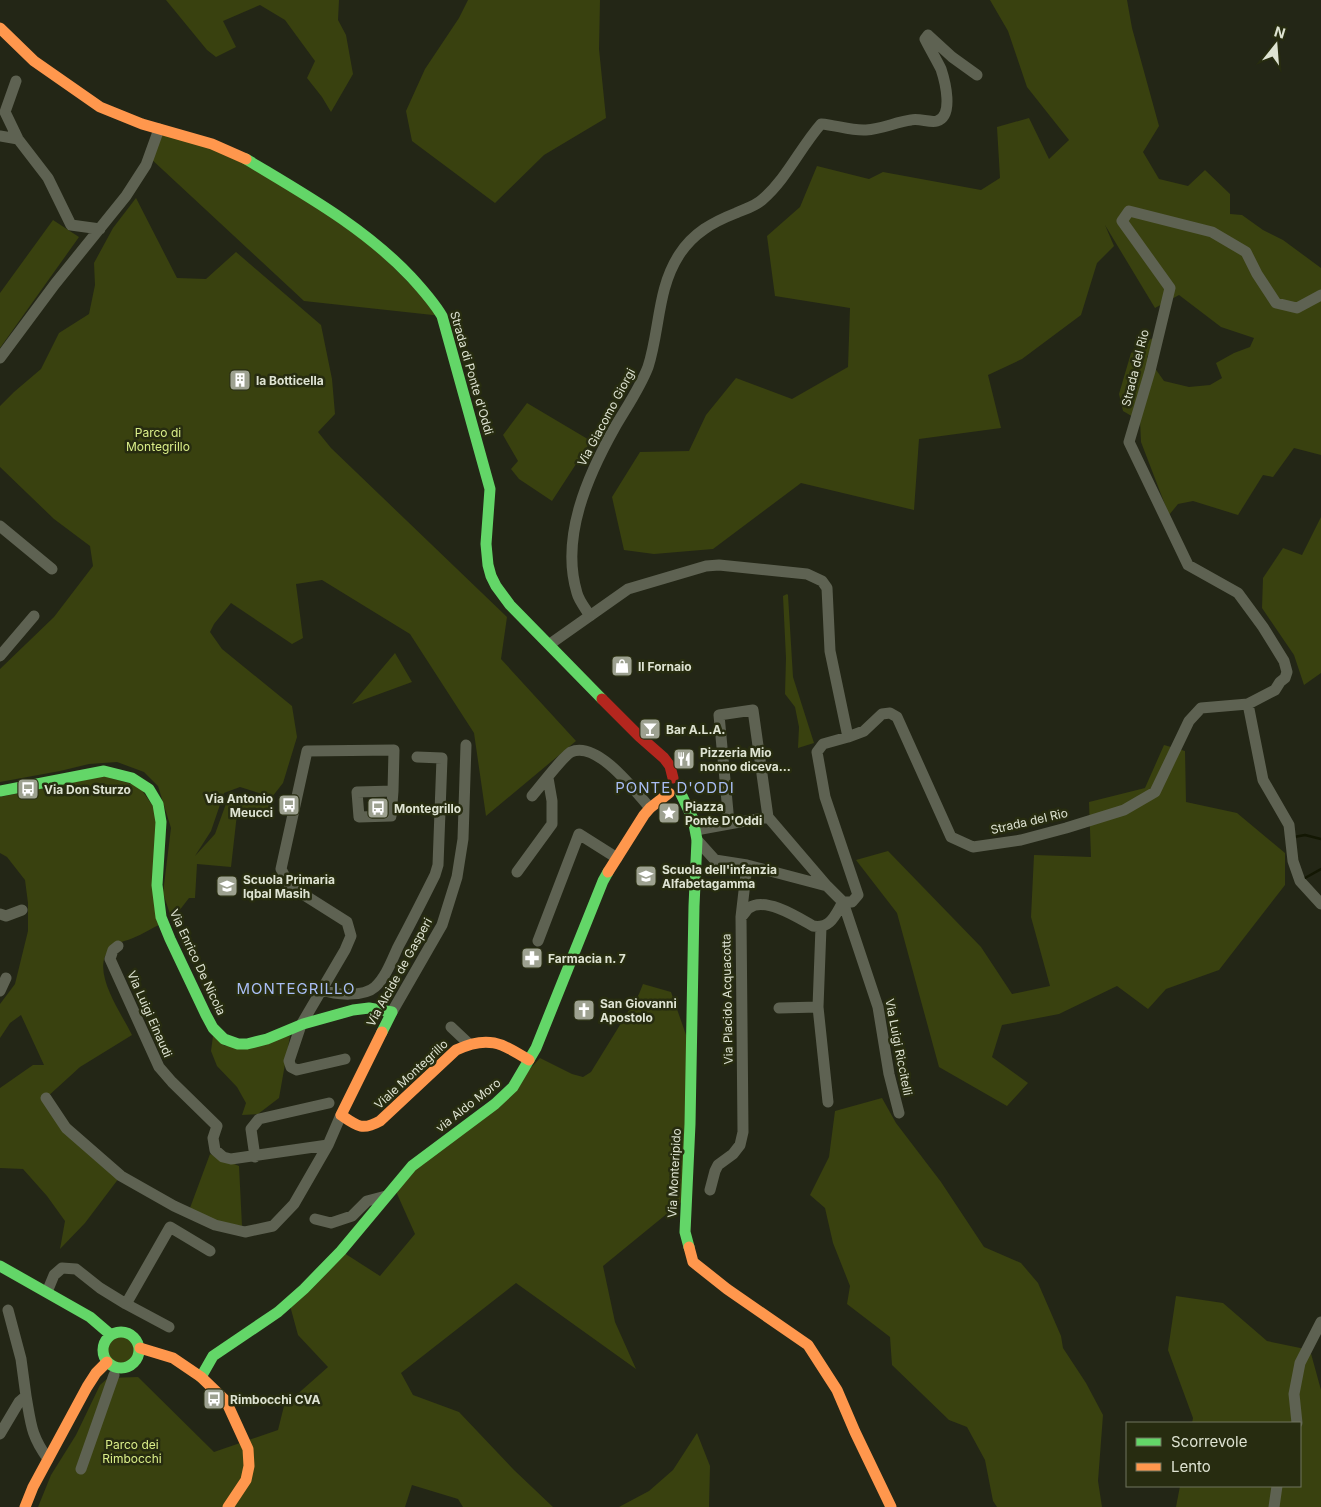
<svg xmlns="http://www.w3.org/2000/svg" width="1321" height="1507" viewBox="0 0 1321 1507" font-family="Inter,sans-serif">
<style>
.green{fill:#39410f}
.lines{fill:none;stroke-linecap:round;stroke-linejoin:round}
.stream{stroke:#131703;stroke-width:2.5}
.street{stroke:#5e6252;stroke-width:11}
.fast{stroke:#63d668;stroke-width:11}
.slow{stroke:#ff974d;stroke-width:11}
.jam{stroke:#b3261e;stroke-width:11}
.labels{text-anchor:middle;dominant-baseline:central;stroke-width:5;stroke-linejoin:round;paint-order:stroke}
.street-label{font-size:12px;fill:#dee3d2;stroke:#272c10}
.poi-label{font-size:12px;font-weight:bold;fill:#dee3d2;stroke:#272c10;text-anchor:start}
.park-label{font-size:12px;fill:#daee89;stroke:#272c10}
.quarter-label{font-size:15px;letter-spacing:1px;fill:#a9bef4;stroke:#272c10}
</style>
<rect width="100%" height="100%" fill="#232616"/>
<path class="green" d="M 166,0 L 339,0 L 338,20 L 346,35 L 353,74 L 331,112 L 322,97 L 307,78 L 315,61 L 285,20 L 260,5 L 223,21 L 236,47 L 216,57 L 207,50 Z
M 468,0 L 600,0 L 599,49 L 606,118 L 544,155 L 495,203 L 412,141 L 406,111 L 425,69 L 459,18 Z
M 990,0 L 1127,0 L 1132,28 L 1159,126 L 1143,152 L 1159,179 L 1188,186 L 1205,170 L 1230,194 L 1230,214 L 1242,215 L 1263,230 L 1283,240 L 1321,268 L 1321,455 L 1294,448 L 1273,477 L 1263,475 L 1238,515 L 1193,501 L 1178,504 L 1169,515 L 1141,442 L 1140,421 L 1123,411 L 1119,394 L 1131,353 L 1143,343 L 1153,338 L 1151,350 L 1147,357 L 1164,381 L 1189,387 L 1210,385 L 1222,378 L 1216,363 L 1234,353 L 1250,347 L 1254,338 L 1221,327 L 1179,295 L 1155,308 L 1105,225 L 1114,246 L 1097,263 L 1081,315 L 1022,359 L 988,375 L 1001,428 L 919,439 L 914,510 L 801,483 L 713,549 L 654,554 L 624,550 L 612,497 L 640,452 L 689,451 L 706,415 L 736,378 L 792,399 L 848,367 L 850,308 L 775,296 L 767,236 L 800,207 L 817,166 L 869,179 L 883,172 L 981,190 L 1000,178 L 997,127 L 1029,118 L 1049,159 L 1069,140 L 1027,87 L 1008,31 Z
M 159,129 L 212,144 L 349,223 L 442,316 L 304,301 L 149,157 Z
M 136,198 L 177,278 L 206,279 L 236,252 L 321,325 L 332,379 L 335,414 L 318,432 L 331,448 L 507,617 L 501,659 L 576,741 L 486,816 L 474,733 L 410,634 L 322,580 L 296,584 L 303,638 L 292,644 L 231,603 L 214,624 L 210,632 L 222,649 L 292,706 L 297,737 L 283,783 L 272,797 L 240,787 L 224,793 L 211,831 L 195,856 L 215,834 L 227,801 L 241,796 L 271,804 L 270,817 L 237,814 L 231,867 L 197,864 L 195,898 L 189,898 L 172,920 L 163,893 L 171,828 L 158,786 L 144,772 L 117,762 L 89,764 L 60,771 L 0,782 L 0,669 L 54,617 L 93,566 L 90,546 L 54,519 L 0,467 L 0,406 L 14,392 L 41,369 L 59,333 L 89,314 L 95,285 L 94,263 L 113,228 Z
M 53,220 L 79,237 L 0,348 L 0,293 Z
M 527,403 L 591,441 L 552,501 L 519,479 L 511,469 L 518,461 L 503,435 Z
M 1321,517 L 1321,673 L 1304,685 L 1294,655 L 1262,608 L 1263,578 L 1283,548 L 1302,555 Z
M 787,594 L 788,595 L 793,677 L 814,743 L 798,748 L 799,727 L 795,707 L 785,694 L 786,658 L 783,596 Z
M 395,653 L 412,682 L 352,704 Z
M 1164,745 L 1185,751 L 1186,802 L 1237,813 L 1285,853 L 1285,885 L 1219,970 L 1166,989 L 1148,1009 L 1117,986 L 1059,1014 L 1002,1025 L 992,1057 L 1028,1083 L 1007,1106 L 939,1067 L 897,913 L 856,860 L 888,851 L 981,947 L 1012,994 L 1050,986 L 1031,917 L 1034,855 L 1091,857 L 1089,802 L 1145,788 Z
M 103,776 L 139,786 L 157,812 L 161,924 C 152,928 143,934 133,938 C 127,941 117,942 112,947 C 87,967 122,1014 132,1035 L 80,1067 L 46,1098 L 119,1178 L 85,1223 L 60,1249 L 65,1221 L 47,1196 L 23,1169 L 0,1168 L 0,1088 L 33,1065 L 44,1065 L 21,1015 L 10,1023 L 0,1038 L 0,1004 L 15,984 L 28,931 L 28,903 L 25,880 L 7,857 L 0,853 L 0,797 Z
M 643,984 L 671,992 L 692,1052 L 685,1199 L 603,1266 L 615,1322 L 636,1369 L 516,1283 L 401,1373 L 413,1395 L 459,1412 L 514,1470 L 553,1507 L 463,1507 L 458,1499 L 412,1485 L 405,1507 L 38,1507 L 51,1475 L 76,1435 L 100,1385 L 108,1378 L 138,1377 L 214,1452 L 278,1430 L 284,1406 L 328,1367 L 298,1335 L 289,1302 L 341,1251 L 380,1276 L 415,1234 L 394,1187 L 513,1087 L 540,1058 L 572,1074 L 583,1077 L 591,1072 L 639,994 Z
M 213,1036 L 225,1046 L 290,1036 L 279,1098 L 258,1114 L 242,1115 L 246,1103 L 237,1087 L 217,1066 L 211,1051 Z
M 882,1098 L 896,1123 L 941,1182 L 984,1247 L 1021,1263 L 1038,1283 L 1061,1336 L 1063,1348 L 1086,1383 L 1103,1415 L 1098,1481 L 1102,1507 L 997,1507 L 993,1501 L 985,1460 L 967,1427 L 949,1420 L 892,1365 L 890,1337 L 847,1304 L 850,1286 L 833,1243 L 825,1208 L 810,1195 L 829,1157 L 835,1111 Z
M 210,1154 L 239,1166 L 242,1226 L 215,1222 L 190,1208 Z
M 1176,1296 L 1223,1303 L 1267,1341 L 1310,1350 L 1321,1390 L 1321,1507 L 1176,1507 L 1180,1486 L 1300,1486 L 1300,1423 L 1192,1423 L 1193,1418 L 1168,1350 Z
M108 1350a13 13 0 1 1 26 0a13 13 0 1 1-26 0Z
M 697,1433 L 710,1466 L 709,1507 L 619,1507 L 649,1491 L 673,1470 Z"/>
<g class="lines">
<path class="stream" d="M 1294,837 L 1305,835 L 1321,839
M 1305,878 L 1321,869"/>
<path class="street" d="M 16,81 L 5,112 L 18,139 L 48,178 L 71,225 L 100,229
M 0,136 L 18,139
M 0,358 L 55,284 L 126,196 L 146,165 L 159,129
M 0,526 L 52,569
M 590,616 C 586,609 579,601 577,593 C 560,537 588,475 615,427 C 626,408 640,388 648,367 C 660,330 657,289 679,255 C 693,233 713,222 736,213 C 745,209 756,206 763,199 C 787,178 800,148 821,124 C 836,125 851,131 866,130 C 882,129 896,122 911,120 C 919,118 930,123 937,121 C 954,116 945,81 941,69 C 936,59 930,49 925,39 L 928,35 L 952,57 L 977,75
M 550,644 L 628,589 L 706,566 L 719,565 L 807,574 L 822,581 L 827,588 L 830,651 L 848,737 L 823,744 L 817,752 L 825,797 L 858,895 L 852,902 L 843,902 L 827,886 L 768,817 L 696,830
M 0,656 L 34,616
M 1248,704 L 1263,780 L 1289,825 L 1293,861 L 1300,881 L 1321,904
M 848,737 L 864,731 L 882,714 L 890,713 L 897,717 L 951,837 L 973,847 L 1021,840 L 1066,828 L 1124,810 L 1155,792 L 1189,721 L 1201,708 L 1248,704 L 1275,690 L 1280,682 L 1285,678 L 1287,672 L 1284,661 L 1263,627 L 1238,593 L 1188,565 L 1129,442 L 1150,371 L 1170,288 L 1122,221 L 1129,211 L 1212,232 L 1246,252 L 1257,274 L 1276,303 L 1297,308 L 1321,295
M 532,796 C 540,787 563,756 571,752 C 597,740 635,791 650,808
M 729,823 L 719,715 L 753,710 L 768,817
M 697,840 L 715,860 L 747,865 L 827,886
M 517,872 L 552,824 L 552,801 L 548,778
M 843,902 L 878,1007 L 889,1074 L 899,1113
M 0,914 L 6,916 L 22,910
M 741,917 L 747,865
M 821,927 L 818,1007 L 828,1102
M 538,941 L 579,834 L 617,858
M 118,946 L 113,950 L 110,959 L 159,1067 L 172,1082 L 217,1126 L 213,1138 L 215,1150 L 223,1157 L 231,1159 L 328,1145
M 323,990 C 335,995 364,997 375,987 C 386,977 392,960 398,947 C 411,923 423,899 435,875 L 438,865 L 442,758 L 417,757
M 0,991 L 6,978
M 779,1008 L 818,1007
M 392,1012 L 442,925 L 457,877 L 463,839 L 466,745
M 451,1027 L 468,1043
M 345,1059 L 297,1070 L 291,1067 L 289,1061 L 301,1025 L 345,950 L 351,936 L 347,922 L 290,886 L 281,869 L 307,751 L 394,750 L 393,791 L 391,816 L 359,817 L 357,792 L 393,791
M 46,1098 L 66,1128 L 121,1176 L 174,1206 L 215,1225 L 245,1232 L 273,1226 L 294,1204 L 328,1145 L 341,1115
M 255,1157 L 251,1129 L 259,1119 L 329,1103
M 710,1190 L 715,1171 L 718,1165 L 733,1154 L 740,1145 L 743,1132 L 741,917 C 744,915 746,910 749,908 C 765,896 799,918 813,926 C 831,929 835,915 843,902
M 315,1219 L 331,1223 L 352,1216 L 367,1201 L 386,1196
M 47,1292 L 54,1275 L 62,1268 L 76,1269 L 100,1288 L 126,1304 L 169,1327
M 126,1304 L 170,1227 L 210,1251
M 26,1396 C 31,1424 31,1436 48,1459
M 1297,1423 L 1294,1394 L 1300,1363 L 1321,1322
M 0,1434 L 19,1402 L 26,1396 L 21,1359 L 8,1310
M 81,1469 L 114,1375
M 1274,1507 L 1277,1486"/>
<path class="fast" d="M 246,159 C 304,194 364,227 411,277 C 423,290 433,301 442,316 L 490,489 L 486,544 L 488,565 L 491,576 L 496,586 L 510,605 L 602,699
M 0,791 L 104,771 L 132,778 L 149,789 L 158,804 L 161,822 L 157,885 L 161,917 L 170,939 L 206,1015 L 213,1028 L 224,1039 L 238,1044 L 247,1044 L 267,1039 L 303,1024 L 353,1010 L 369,1008 L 392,1012 L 382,1032
M 681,794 L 693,819 L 697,840 L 694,906 L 690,1124 L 685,1232 L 689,1247
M 0,1266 L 90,1317 L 111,1335
M103 1350a18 18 0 1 1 36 0a18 18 0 1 1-36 0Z
M 201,1377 L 213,1356 L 278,1312 L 304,1289 L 341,1251 L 412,1166 L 495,1104 L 513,1087 L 536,1048 L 603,881 L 608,872"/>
<path class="slow" d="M 0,28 L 34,61 L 100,107 L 142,124 L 212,144 L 246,159
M 608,872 L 644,815 L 650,808 L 669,793
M 382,1032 L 341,1115 C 357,1126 362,1131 380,1121 L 456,1050 C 488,1035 501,1043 529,1060
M 689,1247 L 693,1262 L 727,1289 L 808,1345 L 837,1390 L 855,1432 L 891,1507
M 140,1348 L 173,1358 L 201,1377 L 226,1401 L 248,1449 L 249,1466 L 246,1480 L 228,1507
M 25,1507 L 33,1487 L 87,1387 L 96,1373 L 107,1362"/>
<path class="jam" d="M 602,699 L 639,736 L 664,758 L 670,766 L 673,778"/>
</g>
<defs>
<g id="building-square" transform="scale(1.125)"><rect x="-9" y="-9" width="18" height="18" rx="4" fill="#9da190" stroke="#272c10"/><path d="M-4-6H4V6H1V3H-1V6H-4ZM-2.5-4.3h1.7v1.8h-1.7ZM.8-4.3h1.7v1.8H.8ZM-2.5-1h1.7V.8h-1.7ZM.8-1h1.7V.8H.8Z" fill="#fff"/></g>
<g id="shop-square" transform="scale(1.125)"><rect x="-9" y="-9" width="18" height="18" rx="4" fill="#9da190" stroke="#272c10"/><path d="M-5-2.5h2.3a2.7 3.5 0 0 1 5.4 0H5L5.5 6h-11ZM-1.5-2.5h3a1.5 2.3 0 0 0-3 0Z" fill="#fff"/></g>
<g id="bar-square" transform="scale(1.125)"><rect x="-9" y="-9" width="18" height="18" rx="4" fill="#9da190" stroke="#272c10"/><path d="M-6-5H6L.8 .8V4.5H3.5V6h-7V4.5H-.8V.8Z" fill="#fff"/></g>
<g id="restaurant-square" transform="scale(1.125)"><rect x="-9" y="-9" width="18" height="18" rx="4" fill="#9da190" stroke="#272c10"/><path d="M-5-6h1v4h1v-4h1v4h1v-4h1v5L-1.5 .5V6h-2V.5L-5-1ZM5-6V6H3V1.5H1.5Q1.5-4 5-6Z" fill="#fff"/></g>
<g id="bus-square" transform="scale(1.125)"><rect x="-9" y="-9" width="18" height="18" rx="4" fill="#9da190" stroke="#272c10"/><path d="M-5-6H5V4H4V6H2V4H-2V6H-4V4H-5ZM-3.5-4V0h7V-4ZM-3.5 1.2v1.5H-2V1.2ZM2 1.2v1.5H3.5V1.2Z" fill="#fff"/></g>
<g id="sight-square" transform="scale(1.125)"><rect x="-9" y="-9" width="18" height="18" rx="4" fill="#9da190" stroke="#272c10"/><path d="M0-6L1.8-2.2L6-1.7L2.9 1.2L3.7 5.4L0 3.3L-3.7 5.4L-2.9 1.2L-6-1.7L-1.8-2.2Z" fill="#fff"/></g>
<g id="school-square" transform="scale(1.125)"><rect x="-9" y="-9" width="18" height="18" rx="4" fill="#9da190" stroke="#272c10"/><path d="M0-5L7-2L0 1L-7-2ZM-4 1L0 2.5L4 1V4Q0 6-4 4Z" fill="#fff"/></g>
<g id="pharmacy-square" transform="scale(1.125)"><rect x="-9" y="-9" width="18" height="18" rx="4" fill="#9da190" stroke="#272c10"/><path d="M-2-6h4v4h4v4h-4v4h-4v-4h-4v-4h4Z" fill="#fff"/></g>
<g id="church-square" transform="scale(1.125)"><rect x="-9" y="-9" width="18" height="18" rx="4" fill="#9da190" stroke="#272c10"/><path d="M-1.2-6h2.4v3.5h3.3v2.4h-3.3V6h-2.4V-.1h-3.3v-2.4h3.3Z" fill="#fff"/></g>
</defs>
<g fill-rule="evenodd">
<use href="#building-square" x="240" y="380"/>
<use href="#shop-square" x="622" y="666"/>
<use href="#bar-square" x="650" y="729"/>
<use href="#restaurant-square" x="684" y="759"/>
<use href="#bus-square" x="28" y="789"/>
<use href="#bus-square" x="289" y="805"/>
<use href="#bus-square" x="378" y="808"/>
<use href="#sight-square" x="669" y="813"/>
<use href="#school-square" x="646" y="876"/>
<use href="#school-square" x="227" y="886"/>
<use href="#pharmacy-square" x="532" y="958"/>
<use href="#church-square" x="584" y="1010"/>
<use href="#bus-square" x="214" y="1399"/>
</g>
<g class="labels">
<g class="street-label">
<text transform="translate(1135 368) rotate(-76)">Strada del Rio</text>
<text transform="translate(472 373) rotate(74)">Strada di Ponte d'Oddi</text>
<text transform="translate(606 417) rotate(-62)">Via Giacomo Giorgi</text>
<text transform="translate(1029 821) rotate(-13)">Strada del Rio</text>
<text transform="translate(198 962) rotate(65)">Via Enrico De Nicola</text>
<text transform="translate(399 972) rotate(-61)">Via Alcide de Gasperi</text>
<text transform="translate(727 999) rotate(-91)">Via Placido Acquacotta</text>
<text transform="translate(150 1014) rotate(66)">Via Luigi Einaudi</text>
<text transform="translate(899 1047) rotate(79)">Via Luigi Riccitelli</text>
<text transform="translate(411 1074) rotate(-43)">Viale Montegrillo</text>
<text transform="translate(468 1105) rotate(-38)">via Aldo Moro</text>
<text transform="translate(674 1173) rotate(-87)">Via Monteripido</text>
</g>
<g class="poi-label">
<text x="256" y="380">la Botticella</text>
<text x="638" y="666">Il Fornaio</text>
<text x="666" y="729">Bar A.L.A.</text>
<text x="700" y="752">Pizzeria Mio<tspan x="700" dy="14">nonno diceva...</tspan></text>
<text x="44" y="789">Via Don Sturzo</text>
<text x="273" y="798" text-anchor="end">Via Antonio<tspan x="273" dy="14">Meucci</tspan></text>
<text x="685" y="806">Piazza<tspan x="685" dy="14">Ponte D'Oddi</tspan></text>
<text x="394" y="808">Montegrillo</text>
<text x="662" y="869">Scuola dell'infanzia<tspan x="662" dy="14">Alfabetagamma</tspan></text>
<text x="243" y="879">Scuola Primaria<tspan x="243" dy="14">Iqbal Masih</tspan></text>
<text x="548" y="958">Farmacia n. 7</text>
<text x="600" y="1003">San Giovanni<tspan x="600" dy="14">Apostolo</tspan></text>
<text x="230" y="1399">Rimbocchi CVA</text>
</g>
<g class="park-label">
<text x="158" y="432">Parco di<tspan x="158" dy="14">Montegrillo</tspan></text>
<text x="132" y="1444">Parco dei<tspan x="132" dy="14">Rimbocchi</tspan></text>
</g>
<g class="quarter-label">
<text x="675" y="787">PONTE D'ODDI</text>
<text x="296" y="988">MONTEGRILLO</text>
</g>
</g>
<rect x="1126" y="1422" width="175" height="65" fill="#272c10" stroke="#70755e"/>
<rect x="1136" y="1438" width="25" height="8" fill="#63d668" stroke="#70755e"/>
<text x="1171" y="1447" font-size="15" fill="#dee3d2">Scorrevole</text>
<rect x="1136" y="1463" width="25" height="8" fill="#ff974d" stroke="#70755e"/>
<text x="1171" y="1472" font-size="15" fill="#dee3d2">Lento</text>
<g transform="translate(1276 45) rotate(17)" stroke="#272c10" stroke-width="4" paint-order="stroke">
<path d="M0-4L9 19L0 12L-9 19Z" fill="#dee3d2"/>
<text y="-8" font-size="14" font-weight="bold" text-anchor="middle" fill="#dee3d2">N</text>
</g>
</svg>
